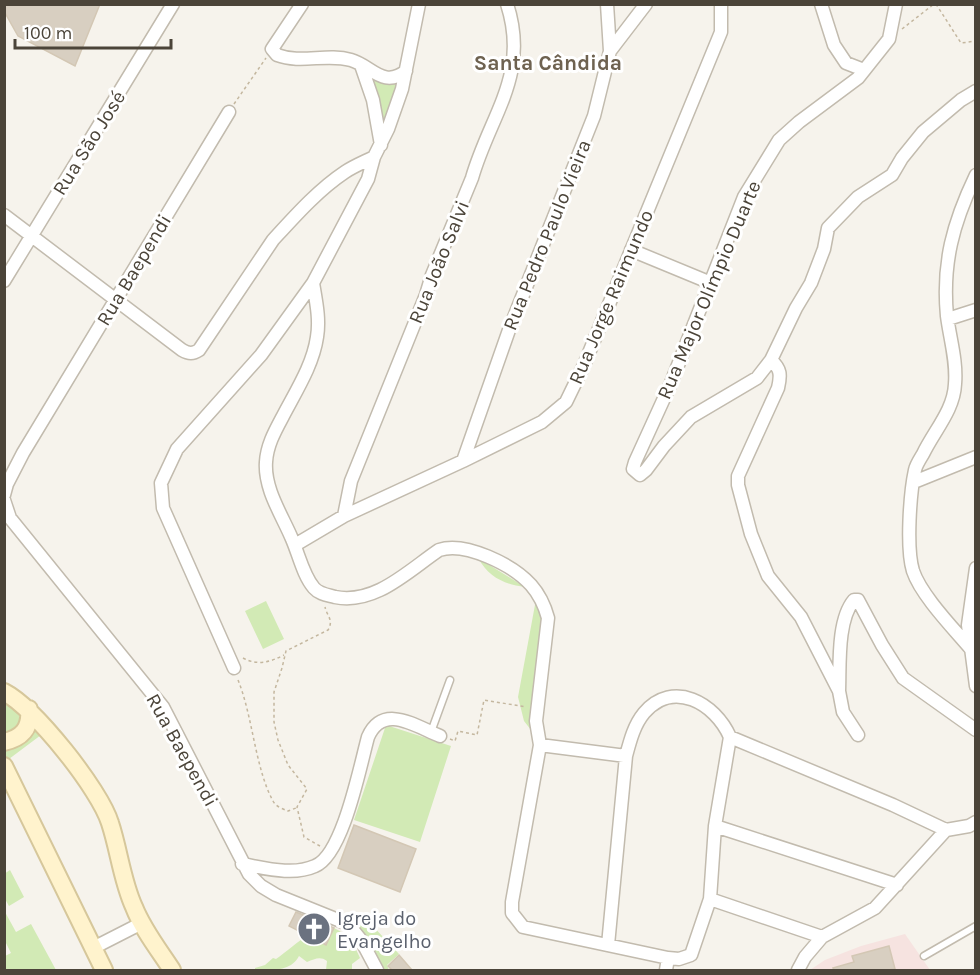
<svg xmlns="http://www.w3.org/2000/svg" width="980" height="975" viewBox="0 0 980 975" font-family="Karla,sans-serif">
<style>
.medical{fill:#f6e3e0}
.green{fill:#d2eab5}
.building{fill:#d8cfc1;stroke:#d3c7b4;stroke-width:1.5}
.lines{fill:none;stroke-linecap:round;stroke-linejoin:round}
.lane-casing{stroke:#c2bbae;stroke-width:9}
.street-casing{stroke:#c2bbae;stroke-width:15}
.secondary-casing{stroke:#d6c79b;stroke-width:20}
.path{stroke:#c4b79f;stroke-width:1.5;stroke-dasharray:3 3;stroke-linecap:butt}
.lane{stroke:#fff;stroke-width:6}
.street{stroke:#fff;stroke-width:12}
.secondary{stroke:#fff3cd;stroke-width:16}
.labels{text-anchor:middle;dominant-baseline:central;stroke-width:6;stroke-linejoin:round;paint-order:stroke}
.street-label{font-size:20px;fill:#4b4439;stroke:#fff}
.worship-label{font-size:20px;fill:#5b616d;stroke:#fff;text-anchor:start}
.neighbourhood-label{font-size:21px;font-weight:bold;fill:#6e6250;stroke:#fff}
</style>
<rect width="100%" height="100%" fill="#f6f3ec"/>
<path class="medical" d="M 905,934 L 930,970 L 810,970 L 825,960 L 861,946 Z"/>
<path class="green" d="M 370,75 L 398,79 L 385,132 Z
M 478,558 L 525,587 C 503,584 489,577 478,558 Z
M 537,594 L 545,607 L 538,739 L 524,721 L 518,697 Z
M 266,601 L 284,639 L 263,649 L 245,611 Z
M 4,703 L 17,710 L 21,721 L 20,726 L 5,737 Z
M 386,725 L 451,746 L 420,842 L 354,820 Z
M 30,727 L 45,732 L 5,762 L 5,744 Z
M 10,870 L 24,897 L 9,906 L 5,899 L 4,874 Z
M 5,912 L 16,932 L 31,924 L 56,970 L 5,970 L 5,956 L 11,953 L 5,941 Z
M 351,920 L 370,923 L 399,954 L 387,965 L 389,970 L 383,970 L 365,936 Z
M 334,928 C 349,935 354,944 360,958 L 352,964 L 352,970 L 326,970 L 327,961 C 320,956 315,959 307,962 L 299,956 C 291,972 271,970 255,970 L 255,968 L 265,965 L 273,958 L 276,959 C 285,953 300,939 308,936 L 326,944 Z"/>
<path class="building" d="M 4,4 L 100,4 L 75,66 L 18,36 L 4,11 Z
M 354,825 L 416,849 L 400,892 L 338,868 Z
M 296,912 L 334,928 L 326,945 L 289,926 Z
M 889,946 L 895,969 L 888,970 L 834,970 L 833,968 L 854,962 L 852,956 Z
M 399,955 L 412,970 L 392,970 L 388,966 Z"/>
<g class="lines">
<g class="lane-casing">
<path id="lane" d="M 431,732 L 450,680
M 924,956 L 976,926"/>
</g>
<g class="street-casing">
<path id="street" d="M 302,4 L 272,49 L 277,55 C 301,64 327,53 351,60 C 372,66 383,89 406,71
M 821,4 L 834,45 L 846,63 L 864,70
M 896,4 L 889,39 L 858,78 L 799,122 L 779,140 L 744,197 L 671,383 L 635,462 L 633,469 L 640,475 L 646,470 L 664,446 L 691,417 L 757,378 L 771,360 L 796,308 L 811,283 L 824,249 L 828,228 L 858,197 L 892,175 L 902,158 L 923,132 L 961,100 L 976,91
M 610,51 L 646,4
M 361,65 L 373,100 L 381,145
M 4,215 L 182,350 C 189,354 193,354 199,350 L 273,240 C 295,216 318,190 345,172 C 354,166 364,162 374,157
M 631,250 L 711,283
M 4,281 L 173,4
M 313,283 C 316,301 320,319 317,337 C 313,365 296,391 283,416 C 275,431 267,445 266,462 C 264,489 282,515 292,539 C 299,555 303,575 314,588 C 319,594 328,595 335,597 C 375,605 408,571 439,550 C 465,541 513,565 531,585 C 539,594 545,607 548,618 L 536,721 L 540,745 L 512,902 L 512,913 L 523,927 L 668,958
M 948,319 L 976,310
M 771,360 C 781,369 781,375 778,388 L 738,476 L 738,485 L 751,534 L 768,576 L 801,617 L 839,691 L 843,712 L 858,735
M 463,461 L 509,330 L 594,116 L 610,51 L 607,4
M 914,482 L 976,457
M 4,495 L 7,484 L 23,453 L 229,112
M 4,500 L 10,518 L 163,707 L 249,874 L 261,886 L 276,895 L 348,924 L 361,940 L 377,970
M 344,516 L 351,481 L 426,295 L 432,275 L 472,178 C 490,115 530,75 507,4
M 295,545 L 344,516 L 463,461 L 542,422 L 566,402 L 584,365 L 721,32 L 721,4
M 976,568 L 968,625 L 976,686
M 970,648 C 953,628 921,595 913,571 C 906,548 910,493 915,470 C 916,465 920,459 923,454 C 934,431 954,410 955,384 C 957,361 950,339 947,316 C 942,263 953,223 976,175
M 234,668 L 163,508 L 161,483 L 177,449 L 261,355 L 313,283 L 368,179 L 374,157 L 388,129 L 402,89 L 419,4
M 839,691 C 840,665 837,620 854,600 L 858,600 L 882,645 L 903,678 L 976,730
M 540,745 L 626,756
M 715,826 L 897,885
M 946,830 L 969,826 L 976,822
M 242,864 C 265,868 293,876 315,866 C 343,855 360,766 368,737 C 383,703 415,726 440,736
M 710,899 L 822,937
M 608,945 L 626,756 C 630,741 634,725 644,713 C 673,679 715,703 730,737 L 893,805 L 946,830 L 875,908 L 822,937 L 805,957 L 798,970
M 93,948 L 142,923
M 666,970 L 668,958 L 679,959 L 691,955 L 710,899 L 715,826 L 730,737"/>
</g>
<g class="secondary-casing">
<path id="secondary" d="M 4,692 C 35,708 100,790 110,823 C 119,850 122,881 134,907 C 143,930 159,950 172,970
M 4,742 C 22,738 31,728 29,709
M 4,766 L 104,970"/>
</g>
<path class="path" d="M 936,4 L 961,43 L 976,41
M 902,29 L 934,4
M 234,104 L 266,58
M 243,658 C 258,666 270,662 284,655
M 238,680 C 253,717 255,768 273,801 C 276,807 283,809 288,811 L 296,808
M 450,739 L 455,741 L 458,731 L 477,735 L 484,700 L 526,707
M 320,846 L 304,837 L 297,807 L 307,789 L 288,765 L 278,740 L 274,722 L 274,692 L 282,668 L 286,651 L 328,630 C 334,620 327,616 325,607"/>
<use href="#lane" class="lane"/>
<use href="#street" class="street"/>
<use href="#secondary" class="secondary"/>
</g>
<defs>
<g id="church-disc" transform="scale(1.725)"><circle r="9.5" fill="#6b7280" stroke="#fff"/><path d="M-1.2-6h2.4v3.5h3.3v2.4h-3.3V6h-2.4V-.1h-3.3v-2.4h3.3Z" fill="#fff"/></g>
</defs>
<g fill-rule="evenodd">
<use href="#church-disc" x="314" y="929"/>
</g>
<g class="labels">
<g class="street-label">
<text transform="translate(89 143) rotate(-58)">Rua São José</text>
<text transform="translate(547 235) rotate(-68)">Rua Pedro Paulo Vieira</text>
<text transform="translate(439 262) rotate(-68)">Rua João Salvi</text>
<text transform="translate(134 270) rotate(-59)">Rua Baependi</text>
<text transform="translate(709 290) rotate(-67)">Rua Major Olímpio Duarte</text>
<text transform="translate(611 297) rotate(-67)">Rua Jorge Raimundo</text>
<text transform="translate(182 750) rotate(61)">Rua Baependi</text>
</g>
<g class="worship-label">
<text x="337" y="918">Igreja do<tspan x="337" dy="23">Evangelho</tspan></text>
</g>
<g class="neighbourhood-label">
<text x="548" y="63">Santa Cândida</text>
</g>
</g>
<rect width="980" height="975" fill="none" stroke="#4b4439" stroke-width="12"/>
<path d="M15 39v9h156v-9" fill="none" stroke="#4b4439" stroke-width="3"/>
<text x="24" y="39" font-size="18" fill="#4b4439" stroke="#ffffff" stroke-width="4.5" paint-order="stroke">100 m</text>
</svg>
